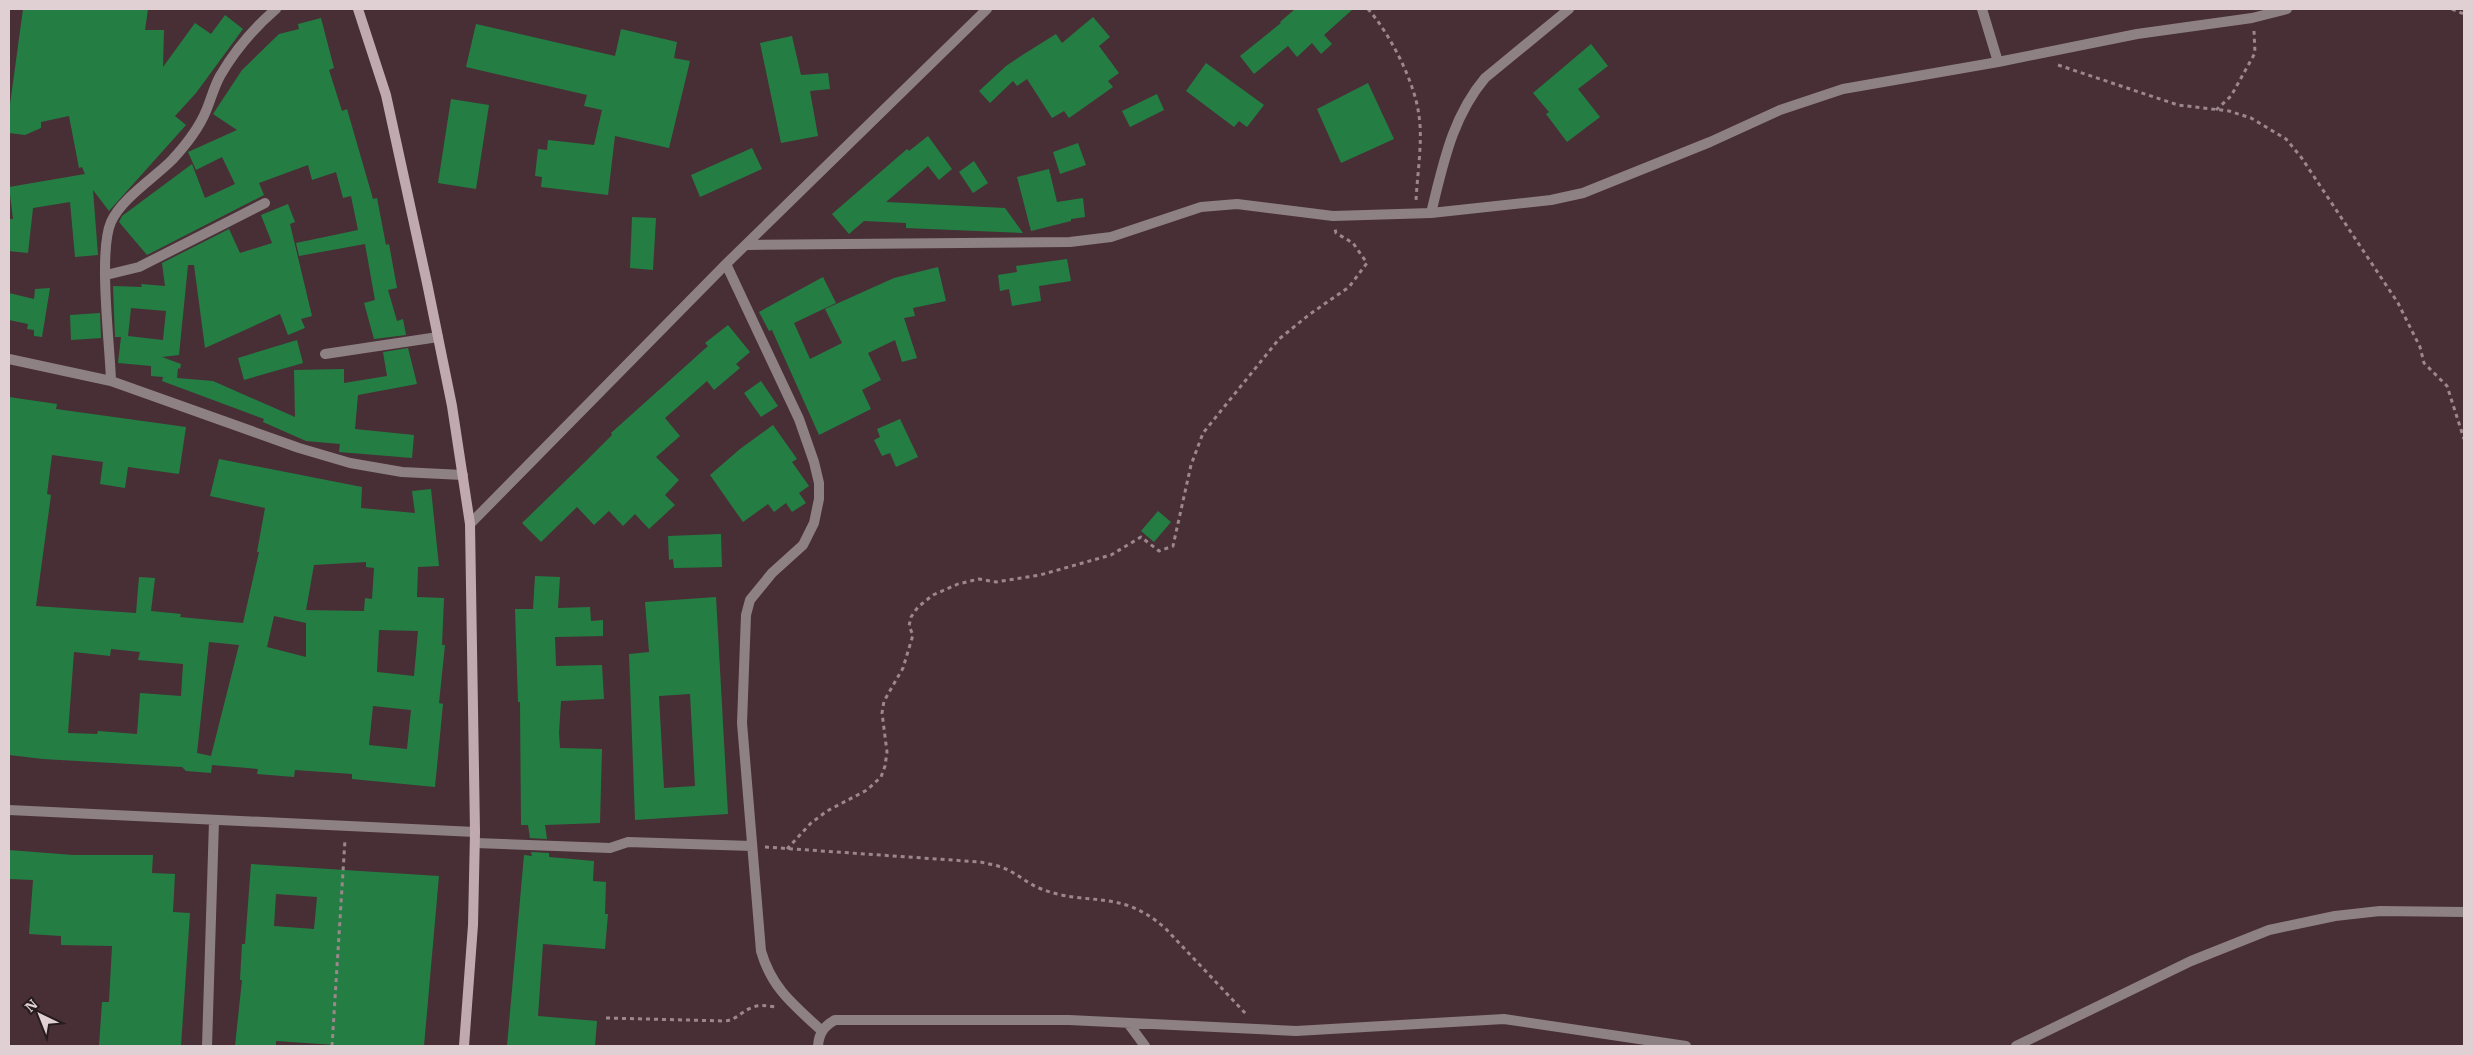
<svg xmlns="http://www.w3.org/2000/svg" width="2473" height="1055" viewBox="0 0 2473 1055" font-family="'IBM Plex Serif',serif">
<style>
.building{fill:#247e44;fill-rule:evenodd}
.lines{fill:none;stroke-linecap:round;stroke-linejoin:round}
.path{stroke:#9b878c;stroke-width:3;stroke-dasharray:4 4;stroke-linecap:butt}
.street{stroke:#8e8184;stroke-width:10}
.secondary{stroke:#c0aaaf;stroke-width:10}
</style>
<rect width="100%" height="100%" fill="#482f35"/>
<path class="building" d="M 23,9 L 148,9 L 145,30 L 164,30 L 163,67 L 195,23 L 211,34 L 225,15 L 243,29 L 196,93 L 175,116 L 186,125 L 109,211 L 93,190 L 98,255 L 75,257 L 70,202 L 33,208 L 28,253 L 9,251 L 9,219 L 13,219 L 9,187 L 85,174 L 82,167 L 79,168 L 69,116 L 41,122 L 41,128 L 25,135 L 9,133 L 9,112 Z
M 1295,9 L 1353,9 L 1324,35 L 1332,44 L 1321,54 L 1312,43 L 1297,57 L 1288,46 L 1254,74 L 1240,56 L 1281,23 L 1280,22 Z
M 1093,17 L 1110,37 L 1099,46 L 1119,73 L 1108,81 L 1113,87 L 1069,118 L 1064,111 L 1052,118 L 1027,79 L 1017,86 L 1013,81 L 990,103 L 979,91 L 1006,66 L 1024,54 L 1056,34 L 1062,43 Z
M 321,18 L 334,68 L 329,70 L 342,111 L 347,109 L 373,199 L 377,198 L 386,245 L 389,244 L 397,288 L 388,290 L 397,321 L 403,319 L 406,335 L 374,339 L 364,303 L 375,300 L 365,244 L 299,256 L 296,243 L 358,230 L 351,196 L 343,198 L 336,172 L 312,180 L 308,165 L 259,183 L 264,195 L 147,255 L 119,222 L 122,216 L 192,164 L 205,198 L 235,184 L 222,157 L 196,170 L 188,152 L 237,130 L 213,114 L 242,70 L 279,34 L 299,29 L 298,24 Z
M 476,24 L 615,56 L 621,29 L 677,42 L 674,58 L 690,61 L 669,148 L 615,136 L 608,195 L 541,187 L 542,177 L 535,176 L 538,149 L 547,150 L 548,140 L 594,145 L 602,110 L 584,106 L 587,95 L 466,67 Z
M 792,36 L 801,75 L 828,73 L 830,89 L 810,91 L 818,136 L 781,143 L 760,43 Z
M 1591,44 L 1608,66 L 1578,89 L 1600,117 L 1567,142 L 1546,114 L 1549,112 L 1533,93 Z
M 1206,63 L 1264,105 L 1247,127 L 1239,121 L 1234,127 L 1186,91 Z
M 1368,83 L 1394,139 L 1341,163 L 1317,109 Z
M 1157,94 L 1164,110 L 1130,127 L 1122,111 Z
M 451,99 L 489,105 L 476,189 L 438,183 Z
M 928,136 L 952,169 L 939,180 L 928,166 L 886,202 L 1005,208 L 1023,233 L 906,228 L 906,223 L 864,221 L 849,234 L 832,214 L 907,149 L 909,151 Z
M 1078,143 L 1086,165 L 1060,174 L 1053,152 Z
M 752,148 L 762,169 L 700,197 L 691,175 Z
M 974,161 L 988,183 L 973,193 L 959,172 Z
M 1049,169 L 1057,202 L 1083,198 L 1085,217 L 1071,219 L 1071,221 L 1031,231 L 1017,177 Z
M 288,204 L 295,222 L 290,224 L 312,316 L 301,319 L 305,328 L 288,335 L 280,314 L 205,348 L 194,265 L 188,265 L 179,355 L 162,357 L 181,364 L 180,369 L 178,368 L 177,378 L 213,381 L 295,417 L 294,370 L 344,369 L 344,383 L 387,376 L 383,352 L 408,348 L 417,384 L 358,395 L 355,429 L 414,435 L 412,458 L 339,452 L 340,444 L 306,441 L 263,422 L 264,419 L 162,381 L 163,377 L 175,378 L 151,376 L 151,366 L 118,363 L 121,337 L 115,337 L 113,286 L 142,287 L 141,284 L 165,286 L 162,263 L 229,229 L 240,253 L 272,243 L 261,215 ZM 131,308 L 166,311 L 163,340 L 128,336 Z
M 632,217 L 656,218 L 653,270 L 630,268 Z
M 1067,259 L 1071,281 L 1039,286 L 1041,301 L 1012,306 L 1009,289 L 1000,291 L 998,275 L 1017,272 L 1016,266 Z
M 938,267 L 946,301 L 913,308 L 915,316 L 904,318 L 917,358 L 902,362 L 895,340 L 868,353 L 881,380 L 862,390 L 871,409 L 819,435 L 772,330 L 769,331 L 759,312 L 823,277 L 836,303 L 794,323 L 810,359 L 842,343 L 825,309 L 894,278 Z
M 50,288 L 42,337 L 34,336 L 34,330 L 27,329 L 28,324 L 9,320 L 9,293 L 34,299 L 35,289 Z
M 100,313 L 101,338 L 71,340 L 70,315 Z
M 728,325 L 750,352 L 736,364 L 740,368 L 714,390 L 707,381 L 665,418 L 680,436 L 656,457 L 679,480 L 665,495 L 675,505 L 649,529 L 635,514 L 623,526 L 609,511 L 594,525 L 577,507 L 541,542 L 522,523 L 585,462 L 612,435 L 611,433 L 708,346 L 705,343 Z
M 297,340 L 303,363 L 244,380 L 238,358 Z
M 761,381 L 778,406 L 761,417 L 744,393 Z
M 9,397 L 57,404 L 56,409 L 186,427 L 179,474 L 128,467 L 125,488 L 100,484 L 103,462 L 52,455 L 47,494 L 51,495 L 36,606 L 136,613 L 139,577 L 155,578 L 151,611 L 181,614 L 180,617 L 243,623 L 259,552 L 257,552 L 265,508 L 210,496 L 219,459 L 362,487 L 361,508 L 415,513 L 412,491 L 431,489 L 439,566 L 418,567 L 417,597 L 444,598 L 442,645 L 445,645 L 439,703 L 443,704 L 435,787 L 352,779 L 352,774 L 295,770 L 294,777 L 257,774 L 258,769 L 212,765 L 211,773 L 186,771 L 182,767 L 43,759 L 9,755 ZM 366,562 L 366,567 L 374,568 L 372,599 L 365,598 L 364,611 L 306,610 L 314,565 ZM 274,616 L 306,623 L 306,657 L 267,647 ZM 379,630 L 418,631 L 414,676 L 377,672 ZM 209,642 L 239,645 L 211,756 L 197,753 ZM 111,649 L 140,652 L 138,660 L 183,664 L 181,696 L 140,693 L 137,734 L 98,731 L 97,734 L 68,733 L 74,652 L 110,656 ZM 373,706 L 411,710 L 407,749 L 369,745 Z
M 900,419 L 918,457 L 896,467 L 890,453 L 882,456 L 874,440 L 880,437 L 877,429 Z
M 773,425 L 797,459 L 792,462 L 809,486 L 799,493 L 806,503 L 792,512 L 786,503 L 774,512 L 768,504 L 743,522 L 710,475 L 740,449 Z
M 1158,511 L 1171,522 L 1154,542 L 1141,531 Z
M 721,534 L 722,567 L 674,568 L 673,559 L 669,560 L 668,536 Z
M 535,576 L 560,577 L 558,608 L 590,607 L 591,621 L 603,620 L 603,636 L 555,637 L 556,666 L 602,665 L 604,699 L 561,701 L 559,733 L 560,748 L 602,749 L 600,823 L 545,825 L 547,839 L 530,838 L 528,825 L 521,825 L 520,702 L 518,702 L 515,609 L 533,609 Z
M 716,597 L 728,814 L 635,820 L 629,654 L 649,652 L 645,602 ZM 690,694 L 695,786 L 664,788 L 659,696 Z
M 9,850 L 73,855 L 153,855 L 152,873 L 175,874 L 173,912 L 190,913 L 181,1046 L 99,1046 L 102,1002 L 109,1002 L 112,946 L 61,945 L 61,936 L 29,934 L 33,880 L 9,879 Z
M 531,852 L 549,853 L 549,857 L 594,861 L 593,881 L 606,882 L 605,914 L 608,914 L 605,949 L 543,944 L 538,1016 L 597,1021 L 595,1046 L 507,1046 L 524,855 L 532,856 Z
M 251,864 L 439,876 L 424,1046 L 351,1046 L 276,1041 L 276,1046 L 235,1046 L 242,980 L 240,980 L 242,944 L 245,944 ZM 276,894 L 317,897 L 314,929 L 274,926 Z"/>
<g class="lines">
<path class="path" d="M 1368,9 C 1390,34 1415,82 1419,116 C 1423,140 1417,176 1416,201
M 2452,9 L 2464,14
M 2058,65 L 2178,105 L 2229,111 L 2251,118 L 2286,139 L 2301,157 L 2398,303 L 2420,347 L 2424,363 L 2447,386 L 2464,439
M 2216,110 L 2231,96 L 2255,53 L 2254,31
M 765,847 L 980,862 C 990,864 1001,866 1010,871 C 1020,876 1029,884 1039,888 C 1088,908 1118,887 1165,928 L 1246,1014
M 787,849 L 811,823 L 827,811 L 867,790 L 881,777 L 885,766 L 887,752 L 882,713 L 884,701 L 903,668 L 913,635 L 909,626 L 911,617 L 918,607 L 933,595 L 958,584 L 979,579 L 996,582 L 1040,575 L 1111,555 L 1141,537 L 1159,551 L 1173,546 L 1191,465 L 1203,433 L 1279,339 L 1310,314 L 1349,287 L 1367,263 L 1353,243 L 1336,233 L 1335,229
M 606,1018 L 725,1021 C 736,1020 741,1012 751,1008 C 759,1004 767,1006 776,1007
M 332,1046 L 345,840"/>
<path class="street" d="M 1982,9 L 1998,62
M 1431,213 C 1443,165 1452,117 1485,78 L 1569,9
M 748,245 L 1070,242 L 1111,237 L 1201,207 L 1237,204 L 1333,216 L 1431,213 L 1551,200 L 1583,193 L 1710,142 L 1780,110 L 1843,89 L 1998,62 L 2137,34 L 2252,18 L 2287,9
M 726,264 L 799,419 L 814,462 L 819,483 L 819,499 L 814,523 L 803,545 L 772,573 L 750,600 L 746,615 L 742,723 L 761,951 C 772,989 794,1005 822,1031
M 106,275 L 139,267 L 265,203
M 325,354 L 438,337
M 9,359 L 111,381 L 299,448 L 350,463 L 402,472 L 463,475
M 111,381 C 110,345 98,252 111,222 C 121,199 154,178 172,160 C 184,147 199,128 206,111 C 211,99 214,87 220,76 C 234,52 255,27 276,9
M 470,524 L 726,264 L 987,9
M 9,810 L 475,832
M 475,843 L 610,848 L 628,842 L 752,846
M 1128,1023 L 1145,1046
M 207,1046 L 214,821
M 818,1046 C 819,1033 824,1026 835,1020 L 1069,1020 L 1296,1031 L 1504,1019 L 1686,1046
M 2016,1046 L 2191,961 L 2269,930 L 2335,916 L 2380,911 L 2464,912"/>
<path class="secondary" d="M 358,9 L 386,95 L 427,283 L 452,406 L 470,524 L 475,832 L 473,925 L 464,1046"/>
</g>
<rect width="2473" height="1055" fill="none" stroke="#e0d0d4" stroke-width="20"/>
<g transform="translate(40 1015) rotate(317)" stroke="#261b1e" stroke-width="4" paint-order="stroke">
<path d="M0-4L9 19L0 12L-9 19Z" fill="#e0d0d4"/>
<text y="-8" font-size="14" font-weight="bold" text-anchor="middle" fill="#e0d0d4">N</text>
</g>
</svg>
